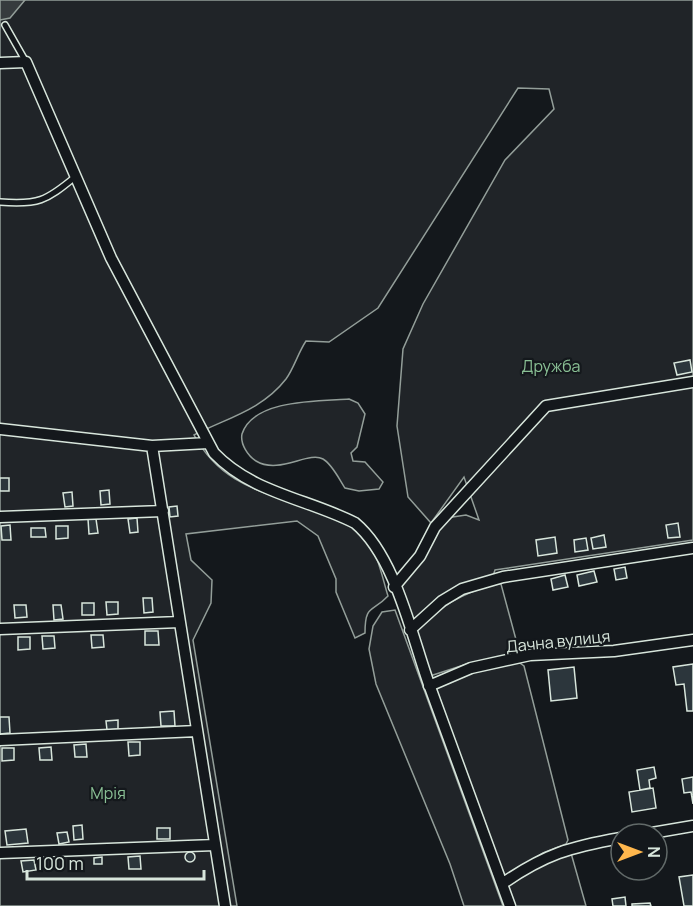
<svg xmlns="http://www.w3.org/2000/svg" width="693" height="906" viewBox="0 0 693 906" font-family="Manrope,sans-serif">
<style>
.green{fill:#202428;stroke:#939e99;stroke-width:1.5}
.water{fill:#363b3e;stroke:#939e99;stroke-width:1.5}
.building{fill:#2c363c;stroke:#d8e6dc;stroke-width:1.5}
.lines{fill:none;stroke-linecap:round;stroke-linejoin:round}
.lane-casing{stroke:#d8e6dc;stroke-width:8}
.street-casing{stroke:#d8e6dc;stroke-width:13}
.lane{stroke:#14181c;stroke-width:5}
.street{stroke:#14181c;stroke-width:10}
.labels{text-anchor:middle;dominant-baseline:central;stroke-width:4.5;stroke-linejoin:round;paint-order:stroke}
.park-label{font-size:16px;fill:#8ac095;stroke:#14181c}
.street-label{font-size:16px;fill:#d8e6dc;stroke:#14181c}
</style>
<rect width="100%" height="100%" fill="#14181c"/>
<path class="green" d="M 0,0 L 693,0 L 693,540 L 495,570 L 493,576 L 411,622 L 400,586 L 446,518 L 466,515 L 479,520 L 464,477 L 431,523 L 408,497 L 397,426 L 403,349 L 423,304 L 505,160 L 554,109 L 549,89 L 518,88 L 378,308 L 329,342 L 306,341 C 298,353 294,368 286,379 C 262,410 227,418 194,435 C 225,492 274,492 328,516 C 341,521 355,526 364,536 C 378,552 382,577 388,596 C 372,613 365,604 365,633 L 355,638 L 336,592 L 336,579 L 318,536 L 297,521 L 186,534 L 191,560 L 212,580 L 211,603 L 193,640 L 237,906 L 0,906 Z
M 349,399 L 358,403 L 365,414 L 357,447 L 351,453 L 353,461 L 365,462 L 383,482 L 379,489 L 359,491 L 345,488 C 339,479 332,464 323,459 C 308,451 279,475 256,461 C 248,456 240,444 242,434 C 253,399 319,401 349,399 Z
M 497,583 L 501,584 L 518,647 L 516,655 L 470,663 L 430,676 L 414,631 C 445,604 458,595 497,583 Z
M 395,610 L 503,906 L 464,906 L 450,864 L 376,684 L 369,649 L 373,626 L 382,612 Z
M 517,661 L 524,666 L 568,840 L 566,844 L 543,853 L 504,877 L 436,688 L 472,672 Z
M 571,853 L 586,906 L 515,906 L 507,885 L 530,869 Z"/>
<path class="water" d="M 0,0 L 25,0 L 10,18 L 0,20 Z"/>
<path class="building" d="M 690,360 L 692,372 L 677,375 L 674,363 Z
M 0,478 L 9,478 L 9,491 L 0,491 Z
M 109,490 L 110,504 L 101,505 L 100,491 Z
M 72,492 L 73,506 L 65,507 L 63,493 Z
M 177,506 L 178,516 L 170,517 L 169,507 Z
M 137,518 L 138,532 L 130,533 L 128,519 Z
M 88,519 L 96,519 L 98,533 L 89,534 Z
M 678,523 L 680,537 L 668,538 L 666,525 Z
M 10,525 L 11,540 L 2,540 L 1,526 Z
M 56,526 L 68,526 L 68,538 L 56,539 Z
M 31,528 L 45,528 L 46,537 L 31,537 Z
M 604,535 L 606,547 L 593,549 L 591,538 Z
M 555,537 L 557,553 L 538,556 L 536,540 Z
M 586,538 L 588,550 L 575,552 L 574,540 Z
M 625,567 L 627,578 L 616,580 L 614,569 Z
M 594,571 L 597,582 L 579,586 L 577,575 Z
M 565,575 L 568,587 L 553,590 L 551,579 Z
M 143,598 L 152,598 L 153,612 L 144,613 Z
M 106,602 L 118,602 L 118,614 L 107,615 Z
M 82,603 L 94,603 L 94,615 L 82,615 Z
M 14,605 L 26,605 L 27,617 L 15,618 Z
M 53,605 L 61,605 L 63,619 L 54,620 Z
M 145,631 L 158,631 L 159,645 L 145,645 Z
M 91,635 L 103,635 L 104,647 L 92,648 Z
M 42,636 L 54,636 L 55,648 L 43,649 Z
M 18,637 L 30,637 L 30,649 L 18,650 Z
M 693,664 L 693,711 L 687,711 L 684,684 L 676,685 L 673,667 Z
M 574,667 L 577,698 L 551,701 L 548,670 Z
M 174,711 L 175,726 L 161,726 L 160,712 Z
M 0,717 L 9,717 L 10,733 L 0,734 Z
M 118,720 L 118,729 L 107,730 L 106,721 Z
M 128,742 L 140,742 L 140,755 L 129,756 Z
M 86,744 L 87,757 L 75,757 L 74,745 Z
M 51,747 L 52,760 L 40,760 L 39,748 Z
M 2,748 L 14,748 L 14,760 L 2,761 Z
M 654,767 L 656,778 L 649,780 L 650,788 L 640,790 L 637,770 Z
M 693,777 L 693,804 L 691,792 L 684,793 L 682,779 Z
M 653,788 L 656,808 L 632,812 L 629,792 Z
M 82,825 L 83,839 L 74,840 L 73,826 Z
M 157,828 L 170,828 L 170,839 L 157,839 Z
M 26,829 L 28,843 L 7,845 L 5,831 Z
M 67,832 L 69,842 L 59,844 L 57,833 Z
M185 857a5 5 0 1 1 10 0a5 5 0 1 1-10 0Z
M 140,856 L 141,869 L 129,869 L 128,857 Z
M 102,857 L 102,864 L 94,864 L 94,858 Z
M 34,860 L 36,870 L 23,872 L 21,861 Z
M 693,875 L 693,906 L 684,906 L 679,877 Z
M 625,897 L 626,906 L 613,906 L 612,899 Z
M 650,903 L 651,906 L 632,906 L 632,904 Z"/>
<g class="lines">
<g class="lane-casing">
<path id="lane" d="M 5,25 L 26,62
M 0,202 C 38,205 46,201 75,177"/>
</g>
<g class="street-casing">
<path id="street" d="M 0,63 L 26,62 L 111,258 L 214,453 C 252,493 308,499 355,523 C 396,557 412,638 430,687 C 456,760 483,833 510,906
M 0,429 L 152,446 L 208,443
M 152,446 L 225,906
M 0,517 L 163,511
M 394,587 L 420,556 L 435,527 L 546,406 L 693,382
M 0,629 L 180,622
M 410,630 L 442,601 L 462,589 L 503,577 L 693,548
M 429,686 L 471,668 L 530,655 L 614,651 L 693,640
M 0,740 L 197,731
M 646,834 L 693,826
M 0,853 L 215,845
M 502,884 C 545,854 570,847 621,838"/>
</g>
<use href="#lane" class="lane"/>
<use href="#street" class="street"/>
</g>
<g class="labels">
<g class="park-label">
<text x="551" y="366">Дружба</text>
<text x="108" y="793">Мрія</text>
</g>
<g class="street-label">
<text transform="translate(558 641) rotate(-6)">Дачна вулиця</text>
</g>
</g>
<g transform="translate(639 852) rotate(90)"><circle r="28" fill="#14181c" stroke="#626a69" stroke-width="1.5"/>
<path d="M0-4.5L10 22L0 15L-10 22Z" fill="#ffb74d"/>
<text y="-9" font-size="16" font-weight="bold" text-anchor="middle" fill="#d8e6dc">N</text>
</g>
<path d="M27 870v9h177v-9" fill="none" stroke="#d8e6dc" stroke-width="3"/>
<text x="36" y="870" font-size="18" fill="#d8e6dc" stroke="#14181c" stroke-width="4.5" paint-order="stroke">100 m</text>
</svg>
